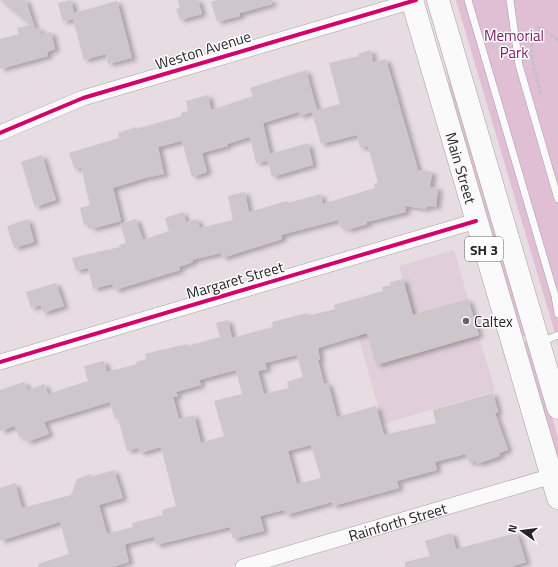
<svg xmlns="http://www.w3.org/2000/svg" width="558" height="567" viewBox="0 0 558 567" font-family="'Titillium Web',sans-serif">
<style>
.built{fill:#e0cfda}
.green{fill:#e0bed4}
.building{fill:#cdc6ca;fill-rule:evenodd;filter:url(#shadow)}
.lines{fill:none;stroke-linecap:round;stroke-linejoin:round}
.service-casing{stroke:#a69fa3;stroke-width:8}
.minor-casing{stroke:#a69fa3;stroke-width:16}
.trunk-casing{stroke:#a69fa3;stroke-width:23}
.path{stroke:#c3c0c2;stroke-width:2.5;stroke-dasharray:4 2;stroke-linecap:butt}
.service{stroke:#fbfafb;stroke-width:7}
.minor{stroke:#fbfafb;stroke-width:15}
.trunk{stroke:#fbfafb;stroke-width:22}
.cycleway-casing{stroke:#fff;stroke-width:6}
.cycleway{stroke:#d6006c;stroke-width:4}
.poi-dot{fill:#6a6468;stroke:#fff;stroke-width:1.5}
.labels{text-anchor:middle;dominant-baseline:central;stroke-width:3;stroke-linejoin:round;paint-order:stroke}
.shield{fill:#fff;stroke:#686567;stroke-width:1}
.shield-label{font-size:14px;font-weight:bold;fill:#282326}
.park-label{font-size:15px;fill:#771c62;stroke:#fff}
.street-label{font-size:15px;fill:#282326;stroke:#fff}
.poi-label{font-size:15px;fill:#282326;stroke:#fff;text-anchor:start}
</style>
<defs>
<filter id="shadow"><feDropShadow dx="4.5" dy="2.5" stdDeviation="2" flood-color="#0004"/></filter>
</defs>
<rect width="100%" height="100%" fill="#e6dce2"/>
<path class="built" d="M 454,250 L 495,391 L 383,424 L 356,329 L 412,312 L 399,266 Z"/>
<path class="green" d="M 456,0 L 558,0 L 558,343 Z
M 445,64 L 527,335 L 520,337 L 458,126 Z
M 530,340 L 558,438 L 558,466 L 522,342 Z"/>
<path class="building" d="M 0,0 L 26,0 L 35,29 L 40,28 L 41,34 L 51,32 L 55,49 L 47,52 L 48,56 L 0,69 L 0,39 L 19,34 L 17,28 L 30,25 Z
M 71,0 L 74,13 L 117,1 L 132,58 L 108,64 L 106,54 L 84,60 L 73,19 L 63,22 L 58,3 Z
M 178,0 L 198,0 L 202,14 L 180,20 L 176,9 L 180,8 Z
M 218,0 L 272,0 L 272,4 L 240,13 L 240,16 L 217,22 L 211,2 Z
M 371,50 L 373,62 L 386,59 L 418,170 L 432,172 L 430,187 L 438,188 L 436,207 L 427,206 L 427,209 L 405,206 L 406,212 L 367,222 L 367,224 L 347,230 L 346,227 L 341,228 L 338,220 L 281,235 L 282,239 L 222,258 L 221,253 L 192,260 L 193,262 L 179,267 L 180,270 L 115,290 L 112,284 L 93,289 L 88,268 L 76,271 L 72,258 L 120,247 L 119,245 L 126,243 L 120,224 L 136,219 L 143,240 L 169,231 L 165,218 L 183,212 L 186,222 L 197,219 L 200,228 L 233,220 L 228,196 L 245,192 L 249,212 L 287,201 L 288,203 L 321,194 L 323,204 L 375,188 L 374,184 L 378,183 L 368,146 L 360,148 L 357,135 L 321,144 L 312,112 L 300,116 L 299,112 L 263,123 L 270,154 L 308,143 L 313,165 L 272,177 L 268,161 L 256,163 L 250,137 L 227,144 L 228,146 L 202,153 L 207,172 L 192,177 L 182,141 L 158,147 L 164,174 L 145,178 L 113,188 L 121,221 L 91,229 L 90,224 L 84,225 L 80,208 L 90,205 L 81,167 L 75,170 L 69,153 L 119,138 L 118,133 L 136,127 L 136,129 L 182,116 L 181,113 L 188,111 L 186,101 L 208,95 L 211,110 L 253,96 L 250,88 L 306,70 L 317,110 L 340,104 L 329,63 L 359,56 L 358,54 Z
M 42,155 L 56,200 L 35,207 L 21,162 Z
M 28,219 L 34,242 L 14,248 L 7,226 Z
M 403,279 L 413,315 L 468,299 L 479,335 L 376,365 L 367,333 L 318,348 L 320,360 L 318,360 L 324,384 L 328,383 L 337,417 L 376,406 L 384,435 L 436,423 L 433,410 L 493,393 L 498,412 L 495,413 L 508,450 L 499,453 L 500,456 L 477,464 L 476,461 L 469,463 L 466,454 L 435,462 L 437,470 L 397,481 L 399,488 L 333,506 L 332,502 L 286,515 L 284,510 L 260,516 L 264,531 L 233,539 L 230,527 L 156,545 L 154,537 L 126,544 L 125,546 L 129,562 L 112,567 L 38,567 L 38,564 L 69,554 L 60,522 L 0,541 L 0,488 L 15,483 L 22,508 L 71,495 L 77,479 L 91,474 L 91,477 L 114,470 L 123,498 L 99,505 L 107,534 L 133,527 L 132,523 L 163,515 L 162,510 L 176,506 L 161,447 L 140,453 L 138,448 L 127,451 L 118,418 L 115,419 L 110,402 L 44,422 L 49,434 L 27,442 L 24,436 L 19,437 L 15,426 L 0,431 L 0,390 L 24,382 L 28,390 L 44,384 L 48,394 L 88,381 L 84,366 L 104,361 L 107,372 L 137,364 L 136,362 L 146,359 L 145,354 L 187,344 L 188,346 L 220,337 L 216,323 L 228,320 L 232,338 L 273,327 L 272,322 L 307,313 L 308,316 L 335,309 L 334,305 L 383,291 L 382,287 L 391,285 L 390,282 ZM 297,355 L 303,377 L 287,382 L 289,388 L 264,394 L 258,371 L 267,369 L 265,363 ZM 236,370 L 242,394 L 214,401 L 224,436 L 201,443 L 194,415 L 179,419 L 173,397 L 178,396 L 176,392 L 201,385 L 199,380 ZM 311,445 L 321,478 L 297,484 L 288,451 Z
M 56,283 L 64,306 L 43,313 L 41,305 L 31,308 L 26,292 Z
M 452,533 L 456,549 L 517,533 L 526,562 L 510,567 L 405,567 L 405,562 L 430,556 L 425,541 Z"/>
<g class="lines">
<g class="service-casing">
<path id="service" d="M 468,0 L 555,296 L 558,314
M 510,0 L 519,65 L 558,199
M 541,342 L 558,335"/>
</g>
<g class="minor-casing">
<g id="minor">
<path d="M 0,133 L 83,98 L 416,0"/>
<path d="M 0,362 L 476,221"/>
<path id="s1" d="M 243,567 L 552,476"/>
</g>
</g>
<g class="trunk-casing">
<g id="trunk">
<path id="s2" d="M 412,0 L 558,498"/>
<path d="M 438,0 L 558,408"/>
</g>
</g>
<path class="path" d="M 541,94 C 535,71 524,46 540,26 L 558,41"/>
<use href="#service" class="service"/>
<use href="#minor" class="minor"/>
<use href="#trunk" class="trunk"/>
<g class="cycleway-casing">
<path id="cycleway" d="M 0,133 L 83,98 L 416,0
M 0,362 L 476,221"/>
</g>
<use href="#cycleway" class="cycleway"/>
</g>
<circle class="poi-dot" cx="466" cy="321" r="4"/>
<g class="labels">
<rect class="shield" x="465" y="237" width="38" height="24" rx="3"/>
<g class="shield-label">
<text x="484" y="249">SH 3</text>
</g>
<g class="park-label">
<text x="514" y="35">Memorial<tspan x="514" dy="17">Park</tspan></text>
</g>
<g class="street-label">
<text transform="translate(203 50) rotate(-17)">Weston Avenue</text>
<text stroke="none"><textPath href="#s2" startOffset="175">Main Street</textPath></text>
<text transform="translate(235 280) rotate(-16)">Margaret Street</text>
<text stroke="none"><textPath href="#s1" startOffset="161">Rainforth Street</textPath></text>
</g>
<g class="poi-label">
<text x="474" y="321">Caltex</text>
</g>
</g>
<g transform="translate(522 531) rotate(284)" stroke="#ffffff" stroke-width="3" paint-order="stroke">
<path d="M0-3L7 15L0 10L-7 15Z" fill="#282326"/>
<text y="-6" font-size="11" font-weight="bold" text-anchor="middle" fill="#282326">N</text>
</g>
</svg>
